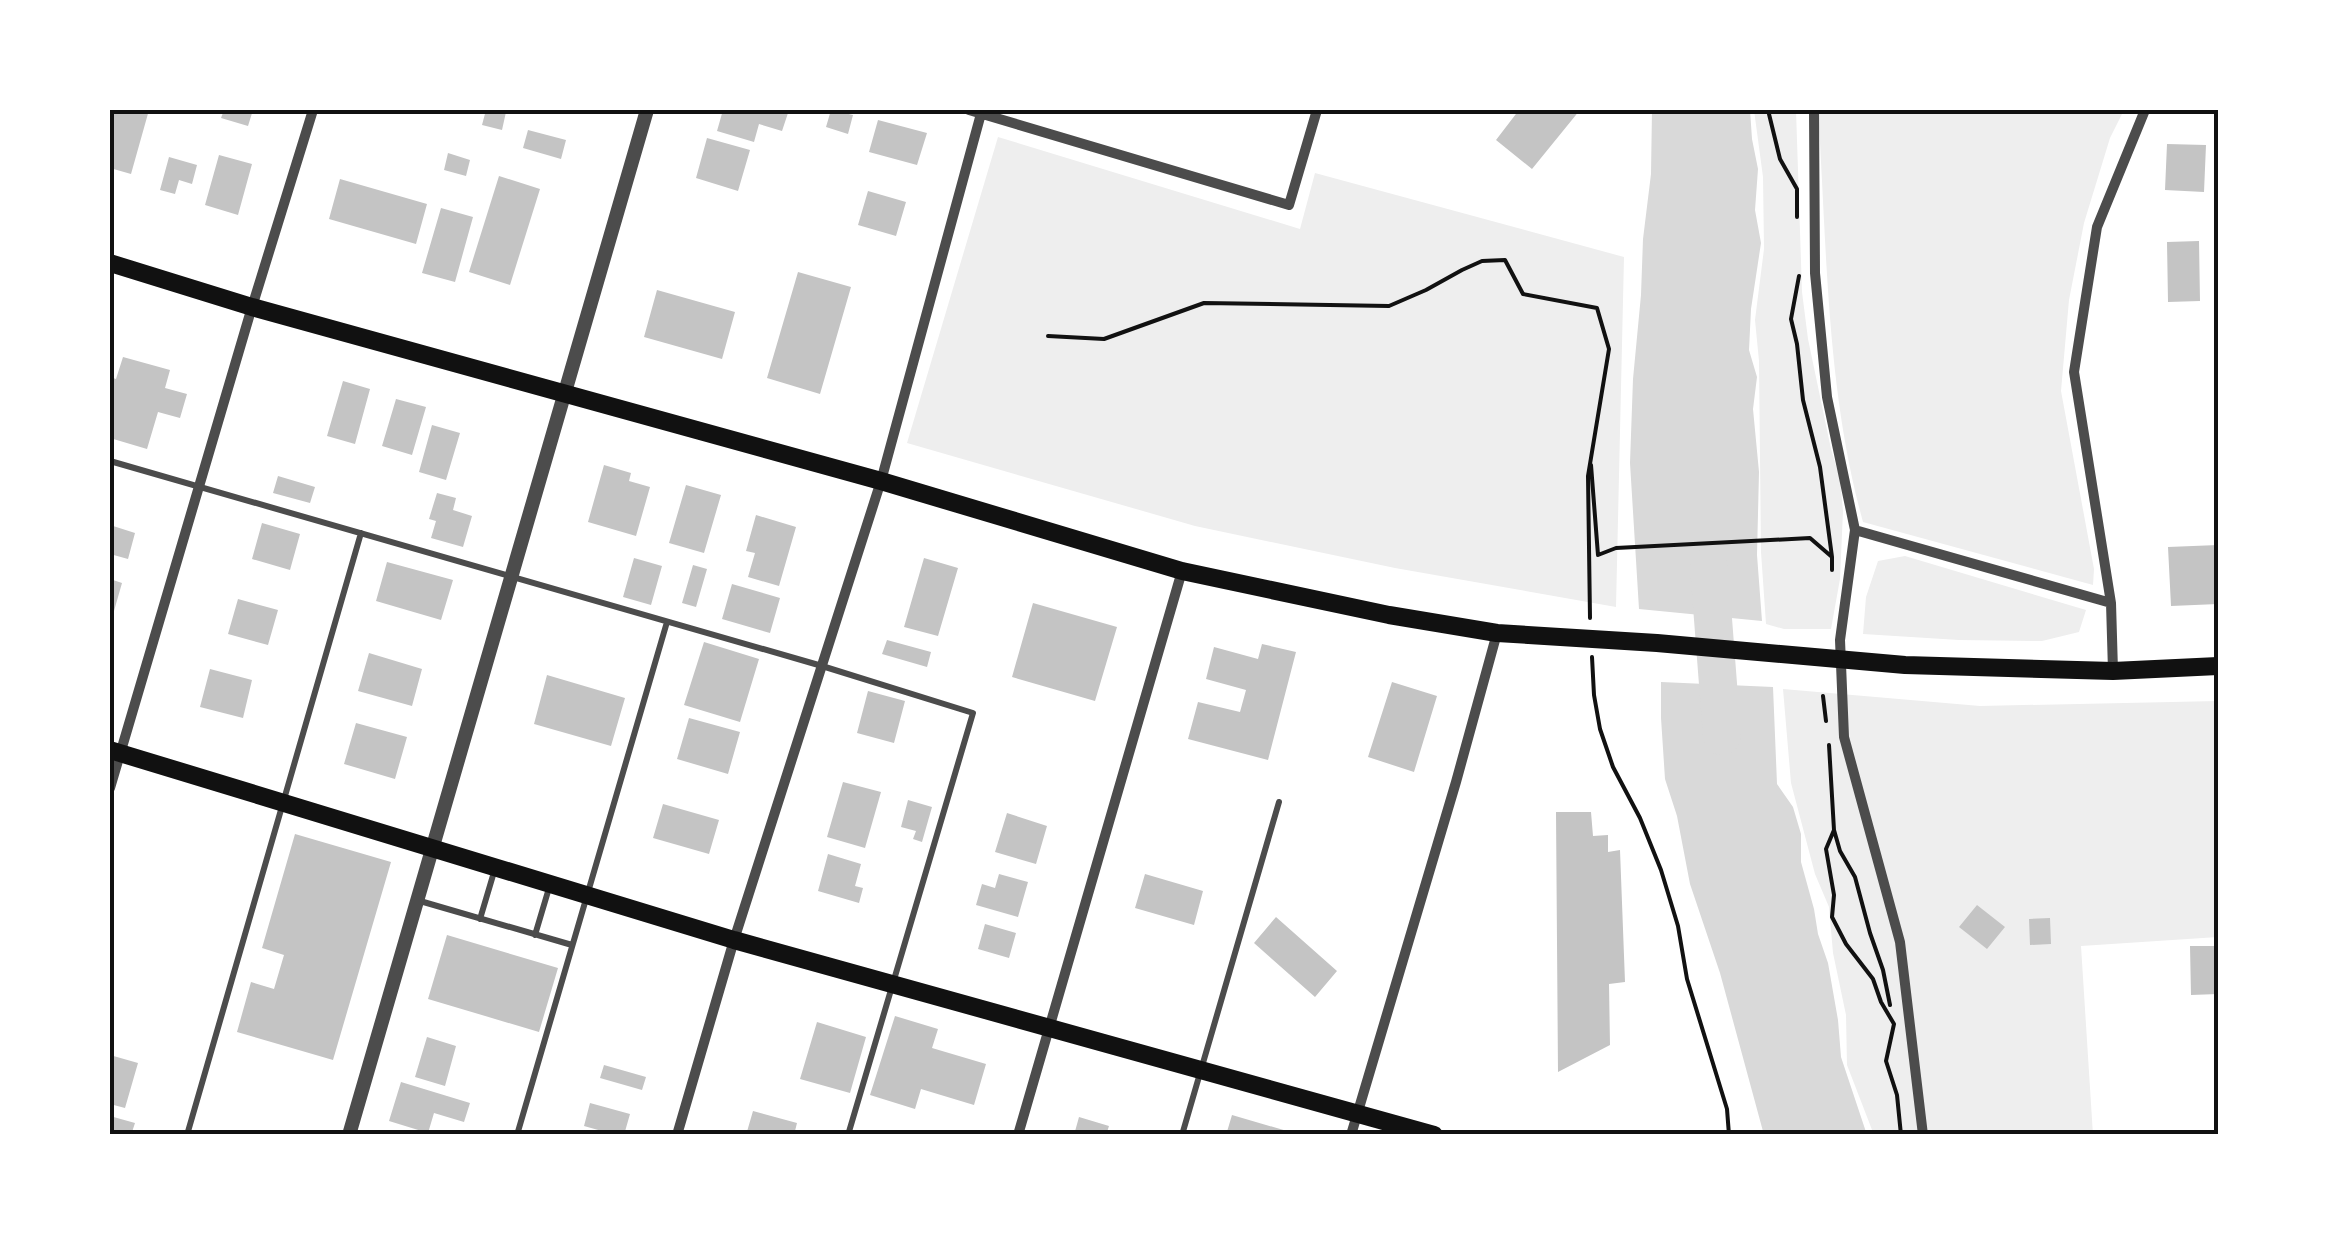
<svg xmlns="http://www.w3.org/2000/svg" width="2328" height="1245" viewBox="0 0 2328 1245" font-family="Manrope,sans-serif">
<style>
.green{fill:#eee}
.water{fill:#d9d9d9}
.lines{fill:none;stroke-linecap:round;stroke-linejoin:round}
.river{stroke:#d9d9d9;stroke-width:38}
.building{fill:#c4c4c4}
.path{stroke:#111;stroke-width:4}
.service{stroke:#4c4c4c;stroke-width:6}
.minor{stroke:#4c4c4c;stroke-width:10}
.tertiary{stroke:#4c4c4c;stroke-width:14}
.primary{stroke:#111;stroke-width:18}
.neatline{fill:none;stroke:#111;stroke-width:4}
</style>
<rect width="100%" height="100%" fill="#fff"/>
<path class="green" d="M 1754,110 L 1796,110 L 1802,292 L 1808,339 L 1831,449 L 1840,479 L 1843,511 L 1840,579 L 1831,629 L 1784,629 L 1766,624 L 1761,552 L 1759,361 L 1755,320 L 1764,249 L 1763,177 Z
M 1818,110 L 2124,110 L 2110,138 L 2084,223 L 2069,300 L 2061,391 L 2094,569 L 2093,585 L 1863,522 C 1826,388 1827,247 1818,110 Z
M 998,137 L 1300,229 L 1315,173 L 1624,257 L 1616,607 L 1395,568 L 1195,526 L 907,443 Z
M 1905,556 L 2086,610 L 2079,632 L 2042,641 L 1959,640 L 1863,634 L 1866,597 L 1878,561 Z
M 1783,689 L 1980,706 L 2218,701 L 2218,937 L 2081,946 L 2093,1135 L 1874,1135 L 1847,1065 L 1846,1015 L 1833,953 L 1829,907 L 1815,874 L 1791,783 Z"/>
<path class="water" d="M 1652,110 L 1750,110 L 1752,139 L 1758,169 L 1755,210 L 1761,243 L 1751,309 L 1749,350 L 1757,377 L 1753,409 L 1759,472 L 1757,555 L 1762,621 L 1639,609 L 1630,463 L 1633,379 L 1641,295 L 1643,239 L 1651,174 Z
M 1661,682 L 1773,687 L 1777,784 L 1793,807 L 1801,834 L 1801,862 L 1814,909 L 1818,934 L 1828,963 L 1838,1020 L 1841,1057 L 1867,1135 L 1764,1135 L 1720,973 L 1690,884 L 1677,816 L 1665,779 L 1661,718 Z"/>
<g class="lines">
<path class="river" d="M 1709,567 L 1722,736"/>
</g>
<path class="building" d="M 115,110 L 149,110 L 131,174 L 110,168 L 110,128 Z
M 224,110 L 253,110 L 248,126 L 221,118 Z
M 486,110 L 506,112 L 502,130 L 482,125 Z
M 723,110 L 789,110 L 782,131 L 759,124 L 754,142 L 717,131 Z
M 831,110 L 853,115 L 848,134 L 826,127 Z
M 1519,110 L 1580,110 L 1532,169 L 1496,140 Z
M 878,120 L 927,133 L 917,165 L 869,152 Z
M 528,130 L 566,140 L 561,159 L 523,148 Z
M 707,138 L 750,150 L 738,191 L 696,178 Z
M 2167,144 L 2206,145 L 2204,192 L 2165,190 Z
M 448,153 L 470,160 L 466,176 L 444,170 Z
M 219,155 L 252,164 L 238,215 L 205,205 Z
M 169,157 L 197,165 L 192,184 L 179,180 L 175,194 L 160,190 Z
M 499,176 L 540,189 L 510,285 L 469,272 Z
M 340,179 L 427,204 L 416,244 L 329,219 Z
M 868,191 L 906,202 L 896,236 L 858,225 Z
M 441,208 L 473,217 L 455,282 L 422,273 Z
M 2199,241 L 2200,301 L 2168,302 L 2167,242 Z
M 798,272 L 851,287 L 820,394 L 767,378 Z
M 657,290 L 735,312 L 722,359 L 644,337 Z
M 123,357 L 170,370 L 165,388 L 187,394 L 180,418 L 158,412 L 147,449 L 110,438 L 110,377 L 116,379 Z
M 343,381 L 370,389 L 355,444 L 327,436 Z
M 396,399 L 426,407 L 412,455 L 382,446 Z
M 432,425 L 460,433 L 446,480 L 419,472 Z
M 604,465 L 631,473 L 629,481 L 650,487 L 636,536 L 588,522 Z
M 278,476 L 315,487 L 310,503 L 273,493 Z
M 686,485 L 721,495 L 704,553 L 669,543 Z
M 437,493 L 456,498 L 453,510 L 472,516 L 463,547 L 431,538 L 436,521 L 429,519 Z
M 756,515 L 796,527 L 779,586 L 748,577 L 755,553 L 746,551 Z
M 262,523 L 300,534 L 290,570 L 252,559 Z
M 110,525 L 135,533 L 128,559 L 110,554 Z
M 2218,545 L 2218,604 L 2171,606 L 2168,547 Z
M 634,558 L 662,566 L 651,605 L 623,597 Z
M 924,558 L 958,568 L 938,636 L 904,627 Z
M 387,562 L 453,580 L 441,620 L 376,601 Z
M 693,565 L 707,569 L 696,607 L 682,603 Z
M 110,579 L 122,583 L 114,611 L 110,610 Z
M 732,584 L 780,598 L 770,633 L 722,619 Z
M 238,599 L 278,610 L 268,645 L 228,634 Z
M 1033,603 L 1117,627 L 1095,701 L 1012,677 Z
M 887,640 L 931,652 L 927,667 L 882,654 Z
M 704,642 L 759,659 L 740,722 L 684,705 Z
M 1262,644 L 1296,652 L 1268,760 L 1188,739 L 1198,702 L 1240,712 L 1246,690 L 1206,679 L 1214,647 L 1258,659 Z
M 369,653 L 422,669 L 412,706 L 358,691 Z
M 210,669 L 252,680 L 243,718 L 200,707 Z
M 547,675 L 625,698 L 611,746 L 534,724 Z
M 1392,682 L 1437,696 L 1414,772 L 1368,757 Z
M 868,691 L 905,701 L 894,743 L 857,733 Z
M 689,718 L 740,732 L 728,774 L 677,759 Z
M 356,723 L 407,737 L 395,779 L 344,764 Z
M 843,782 L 881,792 L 865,848 L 827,837 Z
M 908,800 L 932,807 L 922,842 L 913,839 L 916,831 L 901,827 Z
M 663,804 L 719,820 L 709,854 L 653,838 Z
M 1556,812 L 1591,812 L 1593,836 L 1608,835 L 1608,852 L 1620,850 L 1625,982 L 1609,984 L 1610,1045 L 1558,1072 Z
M 1007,813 L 1047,826 L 1036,864 L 995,852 Z
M 295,834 L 391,862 L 333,1060 L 237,1032 L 251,982 L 274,989 L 284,955 L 262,948 Z
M 828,854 L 861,864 L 855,886 L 863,888 L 859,903 L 818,891 Z
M 999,874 L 1028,882 L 1018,917 L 976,905 L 982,884 L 995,888 Z
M 1145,874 L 1203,891 L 1194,925 L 1135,908 Z
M 1977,905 L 2005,927 L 1987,949 L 1959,927 Z
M 1276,917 L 1337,971 L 1315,997 L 1254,943 Z
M 2050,918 L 2051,944 L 2030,945 L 2029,919 Z
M 985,924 L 1016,933 L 1009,958 L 978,949 Z
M 447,935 L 558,968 L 539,1032 L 428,999 Z
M 2190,946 L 2218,946 L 2218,994 L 2191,995 Z
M 895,1016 L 938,1029 L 932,1048 L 986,1064 L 974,1105 L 921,1089 L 915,1109 L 870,1095 Z
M 817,1022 L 866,1037 L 850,1093 L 800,1079 Z
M 427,1037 L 456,1046 L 445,1086 L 415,1077 Z
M 110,1055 L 138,1063 L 125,1108 L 110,1104 Z
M 604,1065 L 646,1077 L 642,1090 L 600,1078 Z
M 401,1082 L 470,1103 L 464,1122 L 434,1113 L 428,1133 L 389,1121 Z
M 590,1103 L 630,1114 L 624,1135 L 616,1135 L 584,1126 Z
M 753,1111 L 797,1123 L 794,1135 L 746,1135 Z
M 1232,1115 L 1287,1131 L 1285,1135 L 1226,1135 Z
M 110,1116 L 135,1123 L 131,1135 L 110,1135 Z
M 1079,1117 L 1109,1126 L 1106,1135 L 1074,1135 Z"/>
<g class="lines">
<path class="path" d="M 1768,110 L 1780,159 L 1797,189 L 1797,217
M 1799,276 L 1791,319 L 1797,344 L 1803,400 L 1820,467 L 1832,557
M 1048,336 L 1104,339 L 1204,303 L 1389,306 L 1426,290 L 1462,270 L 1482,261 L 1505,260 L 1523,294 L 1597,308 L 1609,349 L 1588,476 L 1590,618
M 1591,465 L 1598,555 L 1616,548 L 1810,538 L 1832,557 L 1832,570
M 1592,657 L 1594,695 L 1600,729 L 1613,767 L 1640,818 L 1661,870 L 1678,926 L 1687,979 L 1727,1109 L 1729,1135
M 1823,696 L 1826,721
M 1829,745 L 1834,830 L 1826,849 L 1834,895 L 1832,917 L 1846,944 L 1873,979 L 1881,1002 L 1894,1024 L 1886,1061 L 1897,1095 L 1901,1135
M 1834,830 L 1840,851 L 1855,877 L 1870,933 L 1883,970 L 1890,1005"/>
<path class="service" d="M 110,461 L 822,666 L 973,713 L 848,1135
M 420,901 L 572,945
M 480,919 L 494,872
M 535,935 L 549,888
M 187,1135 L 361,533
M 517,1135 L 667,622
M 1182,1135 L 1279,802"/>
<path class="minor" d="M 969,110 L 1289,205 L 1317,110
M 1814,110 L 1815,273 L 1827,397 L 1855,530 L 1840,640 L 1844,737 L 1900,942 L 1923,1135
M 1855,530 L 2111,603
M 2113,671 L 2111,603 L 2074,372 L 2097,227 L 2145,110
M 110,788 L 252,307 L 313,110
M 677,1135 L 734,940 L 881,481 L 982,110
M 1018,1135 L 1182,571
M 1351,1135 L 1456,782 L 1497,633"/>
<path class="tertiary" d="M 349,1135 L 647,110"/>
<path class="primary" d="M 110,263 L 252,307 L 881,481 L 1182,571 L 1389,615 L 1497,633 L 1657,643 L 1905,665 L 2113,671 L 2218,666
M 110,750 L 734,940 L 1434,1135"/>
</g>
<rect width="2328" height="1245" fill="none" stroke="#ffffff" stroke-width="225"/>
<rect x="112" y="112" width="2104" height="1020" class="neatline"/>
</svg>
